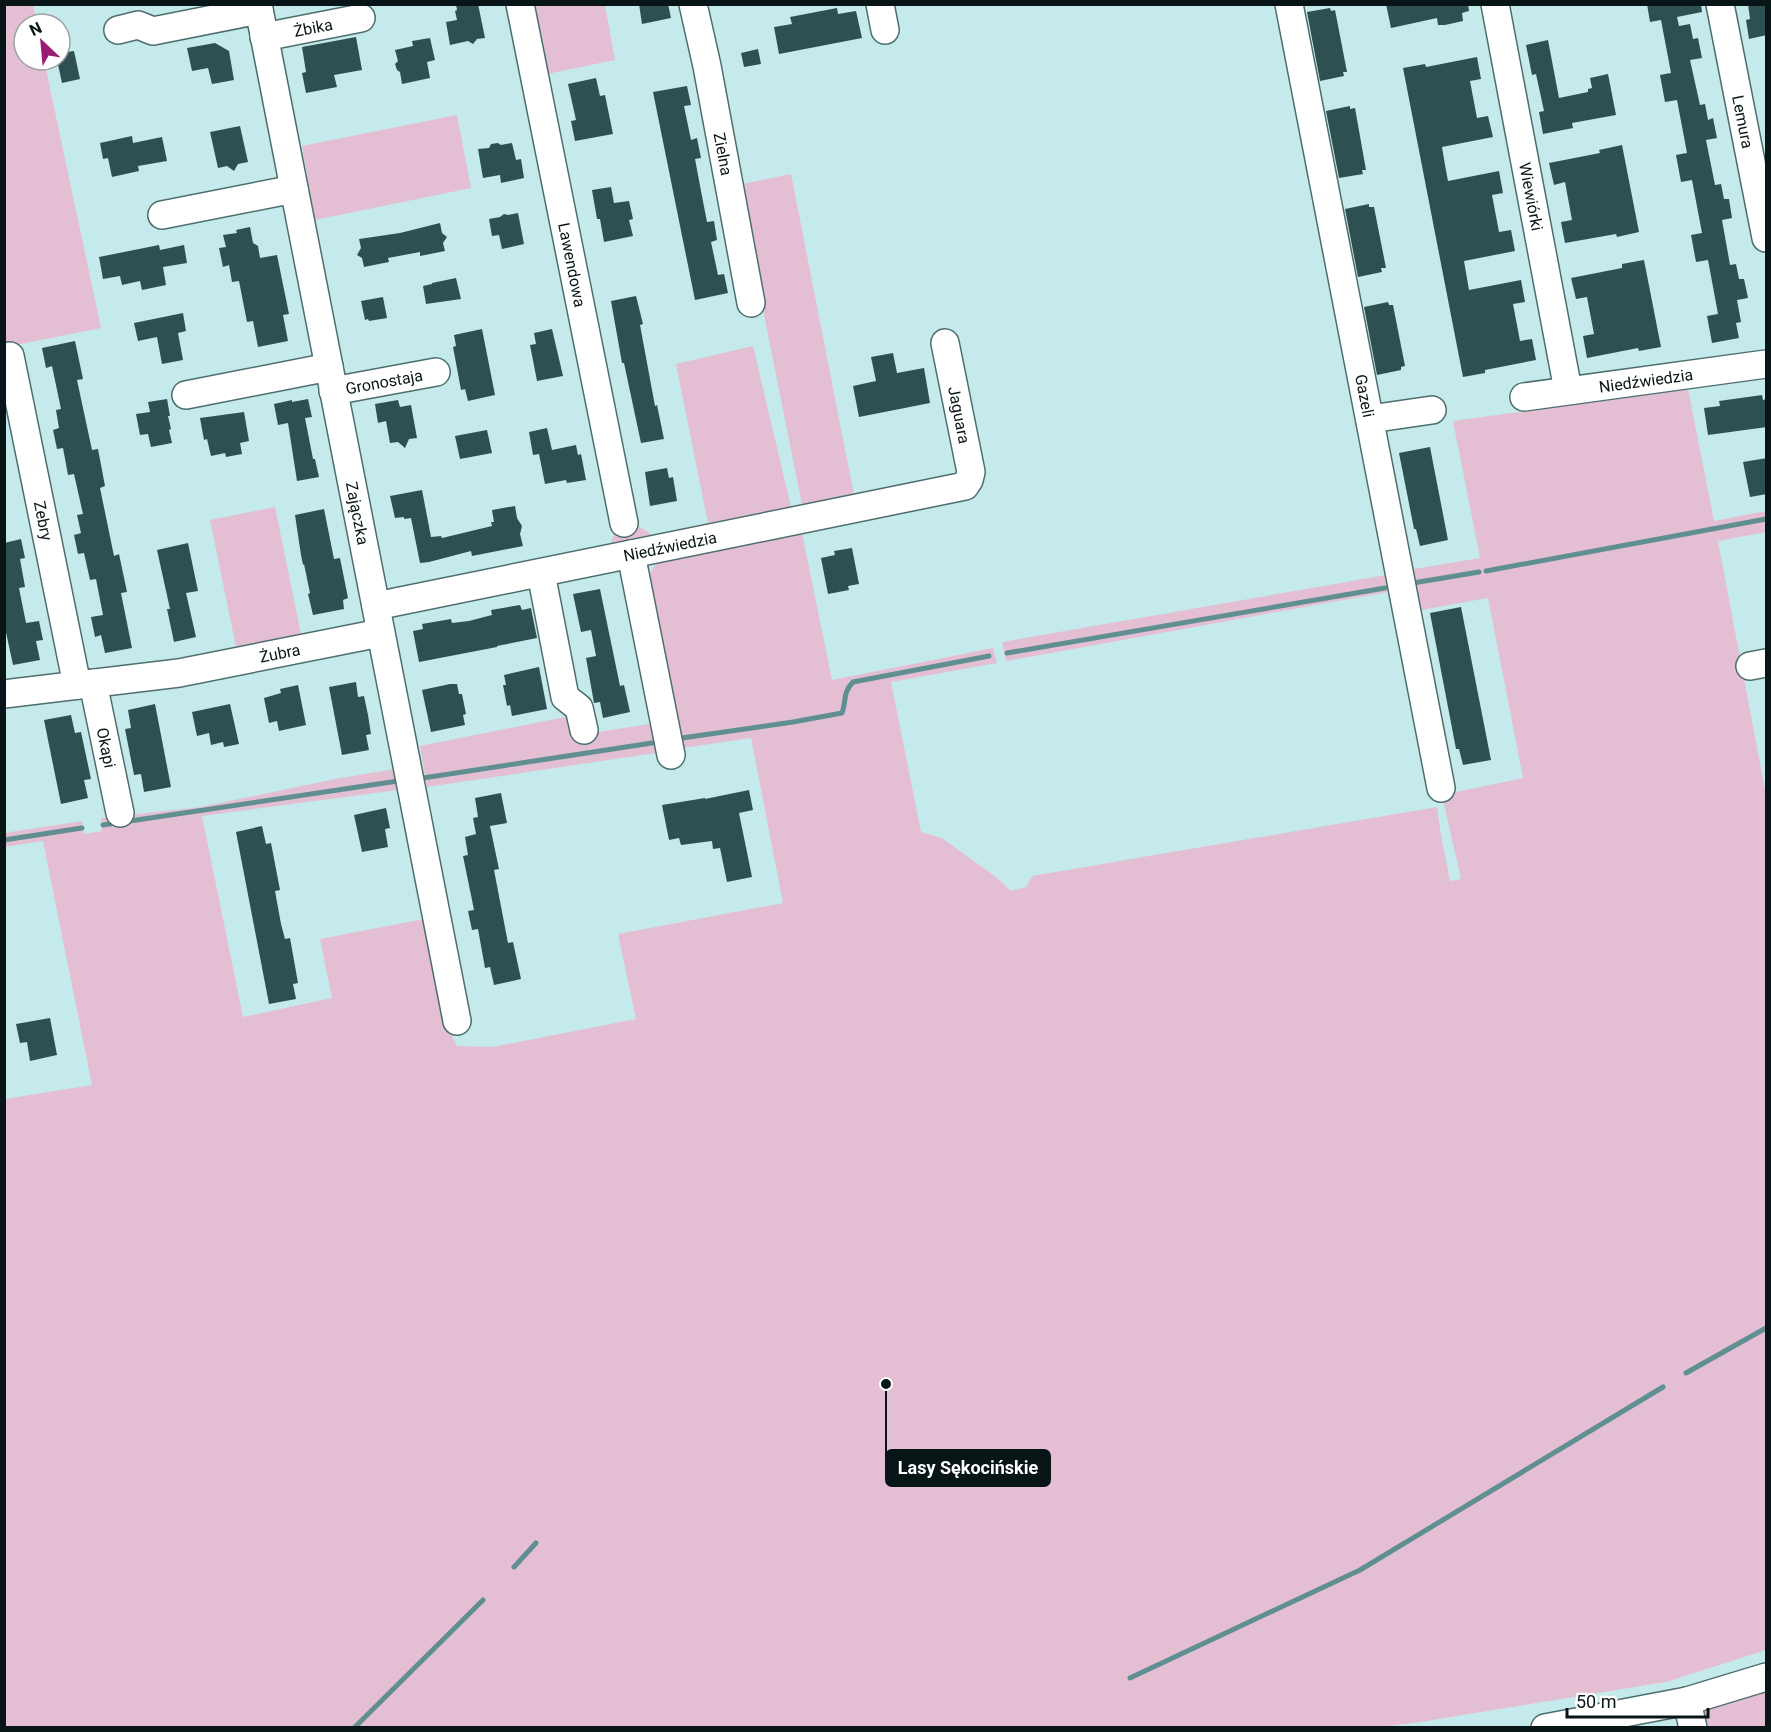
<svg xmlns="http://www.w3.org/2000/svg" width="1771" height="1732" viewBox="0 0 1771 1732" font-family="Roboto,sans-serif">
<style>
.green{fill:#e4bfd3}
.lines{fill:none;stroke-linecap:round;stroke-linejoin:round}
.stream{stroke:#5f8f90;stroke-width:5}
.building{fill:#2f5051}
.minor-casing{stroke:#4d6e6f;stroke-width:30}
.minor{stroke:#fff;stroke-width:27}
.labels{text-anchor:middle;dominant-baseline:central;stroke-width:6;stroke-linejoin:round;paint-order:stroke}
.street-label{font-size:16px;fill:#081516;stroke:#fff}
.leader{fill:none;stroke:#081516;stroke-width:2}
.callout-dot{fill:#081516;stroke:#fff;stroke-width:2}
.callout{fill:#081516;stroke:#081516;stroke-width:2}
.callout-label{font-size:18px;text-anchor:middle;font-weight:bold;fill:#fff}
</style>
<rect width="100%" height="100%" fill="#c5eaeb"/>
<path class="green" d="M 4,5 L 33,5 L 37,24 L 24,24 L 24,60 L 44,60 L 101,328 L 21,344 L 4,344 Z
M 533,5 L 605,5 L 615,60 L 547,74 Z
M 457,115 L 471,188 L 315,220 L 302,146 Z
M 791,174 L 854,495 L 802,505 L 738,185 Z
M 753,346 L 791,507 L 708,523 L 709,531 L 610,545 L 616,528 L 636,524 L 652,535 L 708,523 L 676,364 Z
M 1688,389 L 1714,521 L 1766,511 L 1766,532 L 1718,541 L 1766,795 L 1766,1650 L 1666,1682 L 1414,1723 L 1375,1728 L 5,1727 L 5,1099 L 92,1085 L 43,841 L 5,847 L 4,833 L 82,821 L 84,834 L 102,831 L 101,818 L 201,807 L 330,780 L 395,769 L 398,790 L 202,816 L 243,1017 L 332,998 L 320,939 L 424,919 L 445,1023 L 457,1046 L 492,1047 L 636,1019 L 618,934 L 783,903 L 751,738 L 676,749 L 646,579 L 658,561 L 802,533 L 832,680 L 993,648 L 997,663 L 891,682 L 921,832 L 942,838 L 996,877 L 1011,891 L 1026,887 L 1032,876 L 1437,807 L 1441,835 L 1450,881 L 1461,879 L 1442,795 L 1523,778 L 1488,598 L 1416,611 L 1408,570 L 1480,558 L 1453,421 Z
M 275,507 L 301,634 L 236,647 L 210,520 Z
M 1392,574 L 1394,591 L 1006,661 L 1002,642 Z
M 575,715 L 580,735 L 655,723 L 662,752 L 427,787 L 420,746 Z
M 1766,1689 L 1766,1727 L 1703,1727 L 1703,1715 L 1706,1708 Z"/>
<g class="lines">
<path class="stream" d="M 1486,571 L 1766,519
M 1413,583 L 1479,572
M 1007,653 L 1385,588
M 682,738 L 793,722 L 842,713 C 847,699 842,694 853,682 L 989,656
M 423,778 L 652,743
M 103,825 L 398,781
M 4,840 L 82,828
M 1686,1373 L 1766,1328
M 514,1567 L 536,1543
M 1130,1678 L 1360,1570 L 1663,1387
M 354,1728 L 483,1600"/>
</g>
<path class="building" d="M 456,4 L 478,4 L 485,38 L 477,39 L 473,44 L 468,41 L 450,45 L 446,22 L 457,20 L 455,11 L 457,10 Z
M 639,4 L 668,4 L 671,18 L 642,24 Z
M 1386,4 L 1468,4 L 1469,11 L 1462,13 L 1463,21 L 1445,25 L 1438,25 L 1437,18 L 1391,28 Z
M 1647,4 L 1701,4 L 1702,12 L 1677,17 L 1679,26 L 1690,24 L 1693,39 L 1698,38 L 1702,58 L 1690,60 L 1700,105 L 1705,104 L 1708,120 L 1713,118 L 1717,138 L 1706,140 L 1715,185 L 1721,184 L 1724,199 L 1729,199 L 1732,218 L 1722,220 L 1730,265 L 1736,264 L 1739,279 L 1744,279 L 1748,298 L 1737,300 L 1741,322 L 1736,323 L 1739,338 L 1712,343 L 1707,316 L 1718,314 L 1708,260 L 1696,262 L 1691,235 L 1702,233 L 1692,180 L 1681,182 L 1676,155 L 1687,153 L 1677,100 L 1665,102 L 1660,75 L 1671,73 L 1661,20 L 1650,22 Z
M 1748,4 L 1767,4 L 1767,35 L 1749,39 L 1746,20 L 1750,19 Z
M 837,8 L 838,14 L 856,11 L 862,38 L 779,54 L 774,27 L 792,24 L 790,17 Z
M 1330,8 L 1331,11 L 1335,10 L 1347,72 L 1343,72 L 1344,76 L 1320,81 L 1307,12 Z
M 356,37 L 362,70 L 334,75 L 337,87 L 306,93 L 302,73 L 306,72 L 302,47 Z
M 430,38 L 435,60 L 427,62 L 430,78 L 402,84 L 400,72 L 397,70 L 395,64 L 398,61 L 395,50 L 413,46 L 412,41 Z
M 1548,40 L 1559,98 L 1588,92 L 1588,89 L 1592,88 L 1590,78 L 1608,74 L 1616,115 L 1572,123 L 1573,128 L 1543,134 L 1539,112 L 1544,111 L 1536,74 L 1532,75 L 1526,45 Z
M 215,43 L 229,51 L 234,80 L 212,84 L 208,68 L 192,71 L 187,48 Z
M 758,49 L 761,64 L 744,67 L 741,53 Z
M 74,51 L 80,79 L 62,83 L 57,60 L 60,60 L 60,53 Z
M 1477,57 L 1481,79 L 1470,81 L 1477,118 L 1488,116 L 1493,137 L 1442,147 L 1445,165 L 1448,181 L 1499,171 L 1503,193 L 1492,195 L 1499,232 L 1511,230 L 1515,251 L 1464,261 L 1469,290 L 1521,280 L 1525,302 L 1513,304 L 1520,341 L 1532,339 L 1536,360 L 1485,370 L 1485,373 L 1463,377 L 1403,68 L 1425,64 L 1426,67 Z
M 596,78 L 600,96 L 605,95 L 613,134 L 575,141 L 571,121 L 576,120 L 568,84 Z
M 687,86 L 691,105 L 684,106 L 691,140 L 697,138 L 701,158 L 695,159 L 701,191 L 707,222 L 714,221 L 717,240 L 711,242 L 718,275 L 724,274 L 728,293 L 695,300 L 653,92 Z
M 1350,106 L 1350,109 L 1355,108 L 1366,170 L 1362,170 L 1363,174 L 1339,178 L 1326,111 Z
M 240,126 L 248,162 L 238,164 L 234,171 L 227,166 L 218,168 L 210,132 Z
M 132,136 L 133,143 L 162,137 L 167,161 L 138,166 L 139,171 L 112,177 L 108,158 L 103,159 L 100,143 Z
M 498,143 L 501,145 L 512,143 L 516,160 L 521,159 L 524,178 L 501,183 L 500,175 L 483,178 L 478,149 L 489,148 L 491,144 Z
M 1622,145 L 1639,232 L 1617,237 L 1616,234 L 1565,243 L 1561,222 L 1572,220 L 1565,182 L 1554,185 L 1549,163 L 1600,153 L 1599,150 Z
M 611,187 L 614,203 L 629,201 L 633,219 L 629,220 L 633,236 L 604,242 L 600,219 L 597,219 L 592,190 Z
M 1369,204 L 1369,207 L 1374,207 L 1386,268 L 1381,268 L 1382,272 L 1358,277 L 1345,209 Z
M 518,213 L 524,244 L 502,249 L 499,235 L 492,236 L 489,219 L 500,217 L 504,214 L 508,215 Z
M 440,223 L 442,233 L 447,237 L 443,243 L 445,251 L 420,256 L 420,252 L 388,258 L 389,262 L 364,267 L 362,258 L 357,255 L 361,248 L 359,239 L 400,233 Z
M 250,227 L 253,243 L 258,246 L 260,258 L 277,255 L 289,314 L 283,315 L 288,341 L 258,347 L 253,321 L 247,322 L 239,281 L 232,282 L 229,265 L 223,267 L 219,248 L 226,247 L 223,235 L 237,233 L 236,230 Z
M 159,245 L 160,250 L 184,245 L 187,263 L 163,267 L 166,285 L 142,290 L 140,281 L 122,285 L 120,276 L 103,279 L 99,257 Z
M 1644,260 L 1661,347 L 1639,351 L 1638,348 L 1587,358 L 1583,336 L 1594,334 L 1587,297 L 1576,299 L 1571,278 L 1622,268 L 1622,264 Z
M 456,278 L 461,299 L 426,304 L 423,286 L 432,284 L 432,283 Z
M 636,296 L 643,324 L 640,325 L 655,406 L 657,405 L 664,439 L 641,443 L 624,363 L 622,363 L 611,301 Z
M 383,297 L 387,318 L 369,321 L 368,319 L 365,320 L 361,301 Z
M 1388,302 L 1389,305 L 1393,305 L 1405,366 L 1401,367 L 1401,370 L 1377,375 L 1364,307 Z
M 183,313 L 186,331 L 178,333 L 183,360 L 162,364 L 157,337 L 138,341 L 134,323 Z
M 482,329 L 495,395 L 468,401 L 465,389 L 461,390 L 453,347 L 456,346 L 454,335 Z
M 552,329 L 563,376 L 537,381 L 530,345 L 536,344 L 534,333 Z
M 75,341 L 83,379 L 77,380 L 92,450 L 98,449 L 105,486 L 100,488 L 114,556 L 119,554 L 127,592 L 121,593 L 132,648 L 105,653 L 101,635 L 95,637 L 91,617 L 103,615 L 96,579 L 90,580 L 84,553 L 78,554 L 74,535 L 81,533 L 77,515 L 83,514 L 74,474 L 68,475 L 63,448 L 57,449 L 53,430 L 59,428 L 56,410 L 61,409 L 52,366 L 46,368 L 42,348 Z
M 893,353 L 897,373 L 924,368 L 930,403 L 859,417 L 853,386 L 876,381 L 871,357 Z
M 1762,395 L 1763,400 L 1767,399 L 1767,427 L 1708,435 L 1704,408 L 1720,406 L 1719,401 Z
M 167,399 L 170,416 L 168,416 L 171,429 L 169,430 L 172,443 L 151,447 L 148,434 L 140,435 L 136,414 L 150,412 L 148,402 Z
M 308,399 L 312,417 L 305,418 L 313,459 L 315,459 L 319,477 L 297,481 L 288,423 L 278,425 L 274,404 L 292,400 L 292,402 Z
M 398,400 L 400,407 L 411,405 L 417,438 L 409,439 L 405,448 L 398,442 L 390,443 L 386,421 L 378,423 L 375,404 Z
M 244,412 L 249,441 L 240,443 L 242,454 L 226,457 L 225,453 L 211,456 L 207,439 L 204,440 L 200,418 Z
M 547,428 L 552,450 L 576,445 L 578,455 L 581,454 L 586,480 L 567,483 L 566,480 L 545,484 L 539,454 L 533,455 L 529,432 Z
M 487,430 L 492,453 L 460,459 L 455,436 Z
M 1430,447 L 1448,540 L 1420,546 L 1416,529 L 1414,529 L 1399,453 Z
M 1767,458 L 1767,494 L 1750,497 L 1743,462 Z
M 667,468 L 669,478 L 673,477 L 677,501 L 650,506 L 645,472 Z
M 422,490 L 431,537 L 441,536 L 442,538 L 492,526 L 491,522 L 494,522 L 492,510 L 515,506 L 517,518 L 522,526 L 520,534 L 523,546 L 472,556 L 471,551 L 429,562 L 420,563 L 411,518 L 404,519 L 404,517 L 395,518 L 390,496 Z
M 324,509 L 334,559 L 340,558 L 348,598 L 343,600 L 344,609 L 313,615 L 308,594 L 310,593 L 304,564 L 303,565 L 301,555 L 295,515 Z
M 21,539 L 25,558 L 20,559 L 25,587 L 19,588 L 26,623 L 39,621 L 43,640 L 36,641 L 40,660 L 13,665 L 4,623 L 4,543 Z
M 188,543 L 198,591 L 186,593 L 196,637 L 174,642 L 167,609 L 170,609 L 157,550 Z
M 852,548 L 859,584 L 848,586 L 849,590 L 828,594 L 821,558 L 835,555 L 834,551 Z
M 600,589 L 620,686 L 624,685 L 630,712 L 603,718 L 600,702 L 594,703 L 586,658 L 596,656 L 591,630 L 581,632 L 573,594 Z
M 520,605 L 522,610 L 531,608 L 537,638 L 497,646 L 497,647 L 419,662 L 413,631 L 423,629 L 422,624 L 451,619 L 452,623 L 469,621 L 492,615 L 491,610 Z
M 1461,607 L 1491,760 L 1463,765 L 1459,749 L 1456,749 L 1430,613 Z
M 539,667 L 547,709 L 512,716 L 510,705 L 507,706 L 503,685 L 506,685 L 504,675 Z
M 356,682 L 358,697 L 364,696 L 368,715 L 371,734 L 366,735 L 369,750 L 342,755 L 329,687 Z
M 450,684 L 457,684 L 459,694 L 462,694 L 466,714 L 463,715 L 465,725 L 431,732 L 422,690 Z
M 298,685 L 306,725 L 279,731 L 277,721 L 269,723 L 264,698 L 281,693 L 280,689 Z
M 155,704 L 171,787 L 144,792 L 141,774 L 134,775 L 125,729 L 131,728 L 128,710 Z
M 230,704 L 239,744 L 224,747 L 223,742 L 211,745 L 209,733 L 197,736 L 192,712 Z
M 71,715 L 75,733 L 81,732 L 91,779 L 84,780 L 88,798 L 61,804 L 44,720 Z
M 749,790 L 753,810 L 739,813 L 752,877 L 727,882 L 720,848 L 713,849 L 712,841 L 681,845 L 679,838 L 669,840 L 662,805 L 705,798 L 705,799 Z
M 501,793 L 507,823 L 490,826 L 499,869 L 494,870 L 508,943 L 513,942 L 521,979 L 494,985 L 490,967 L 485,968 L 478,929 L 472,930 L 468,911 L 474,910 L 463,856 L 468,855 L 465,837 L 476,834 L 473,818 L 478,817 L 475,798 Z
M 386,808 L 390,828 L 385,829 L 388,847 L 362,852 L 354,815 Z
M 262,826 L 266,844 L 271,843 L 280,890 L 275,891 L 281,924 L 285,939 L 290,938 L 298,983 L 293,984 L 296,999 L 269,1004 L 236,832 Z
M 50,1018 L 57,1055 L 30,1061 L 27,1042 L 20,1043 L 16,1024 Z"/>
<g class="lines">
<g class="minor-casing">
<g id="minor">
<path id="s1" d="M 258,4 L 457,1021"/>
<path id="s2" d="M 520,4 L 624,523"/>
<path id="s3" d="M 693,4 L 707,66 L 751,303"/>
<path d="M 880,4 L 885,30"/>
<path id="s4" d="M 1289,4 L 1441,788"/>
<path id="s5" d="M 1495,4 L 1568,390"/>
<path id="s6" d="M 1720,4 L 1766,238"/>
<path d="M 118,30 L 138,25 L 153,31 L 259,10"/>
<path id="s7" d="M 264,37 L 361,18"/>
<path d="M 162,215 L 294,189"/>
<path id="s8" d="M 10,356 L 77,685"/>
<path id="s9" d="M 333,391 L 436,372"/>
<path d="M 186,395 L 329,367"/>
<path id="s10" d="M 1524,397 L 1766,364"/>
<path d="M 1370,419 L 1432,410"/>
<path d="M 631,554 L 671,755"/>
<path d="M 541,573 L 565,697 L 579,708 L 584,730"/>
<path id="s11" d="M 376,606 L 965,486 L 969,480 L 971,472 L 945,343"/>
<path d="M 1750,666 L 1766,663"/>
<path id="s12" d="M 93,683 L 120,813"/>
<path id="s13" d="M 4,694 L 179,673 L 380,633"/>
<path d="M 1687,1701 L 1693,1728"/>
<path d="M 1545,1728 L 1687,1701 L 1766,1677"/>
</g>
</g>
<use href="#minor" class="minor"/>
</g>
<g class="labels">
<g class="street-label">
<text stroke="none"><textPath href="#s7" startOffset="50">Żbika</textPath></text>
<text stroke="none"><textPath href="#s6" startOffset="120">Lemura</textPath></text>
<text stroke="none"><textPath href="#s3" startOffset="153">Zielna</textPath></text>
<text stroke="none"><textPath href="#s5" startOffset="196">Wiewiórki</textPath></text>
<text stroke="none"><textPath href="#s2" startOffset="266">Lawendowa</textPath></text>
<text stroke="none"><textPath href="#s10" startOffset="123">Niedźwiedzia</textPath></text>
<text stroke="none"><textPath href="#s9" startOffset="52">Gronostaja</textPath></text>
<text stroke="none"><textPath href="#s4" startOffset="399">Gazeli</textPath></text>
<text transform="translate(959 415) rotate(79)">Jaguara</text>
<text stroke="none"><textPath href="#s1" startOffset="519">Zajączka</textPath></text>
<text stroke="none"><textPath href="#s8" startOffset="168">Zebry</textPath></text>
<text stroke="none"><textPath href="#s11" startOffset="300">Niedźwiedzia</textPath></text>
<text stroke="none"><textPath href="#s13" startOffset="279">Żubra</textPath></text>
<text stroke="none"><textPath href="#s12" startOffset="66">Okapi</textPath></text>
</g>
</g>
<path class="leader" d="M886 1384L886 1468"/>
<circle class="callout-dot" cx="886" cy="1384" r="6"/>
<rect class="callout" x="886" y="1450" width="164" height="36" rx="6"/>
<g class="callout-label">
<text x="968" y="1474">Lasy Sękocińskie</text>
</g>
<rect width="1771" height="1732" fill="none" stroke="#081516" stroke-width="12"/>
<g transform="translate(42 42) rotate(334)"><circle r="28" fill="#ffffff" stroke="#9ca1a2" stroke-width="1.5"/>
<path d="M0-4.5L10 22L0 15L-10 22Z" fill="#9b1d73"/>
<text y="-9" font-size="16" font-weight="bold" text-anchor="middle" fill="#081516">N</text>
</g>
<path d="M1567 1708v9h141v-9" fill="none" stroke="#081516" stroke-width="3"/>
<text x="1576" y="1708" font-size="18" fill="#081516" stroke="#ffffff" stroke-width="4.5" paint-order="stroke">50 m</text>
</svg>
